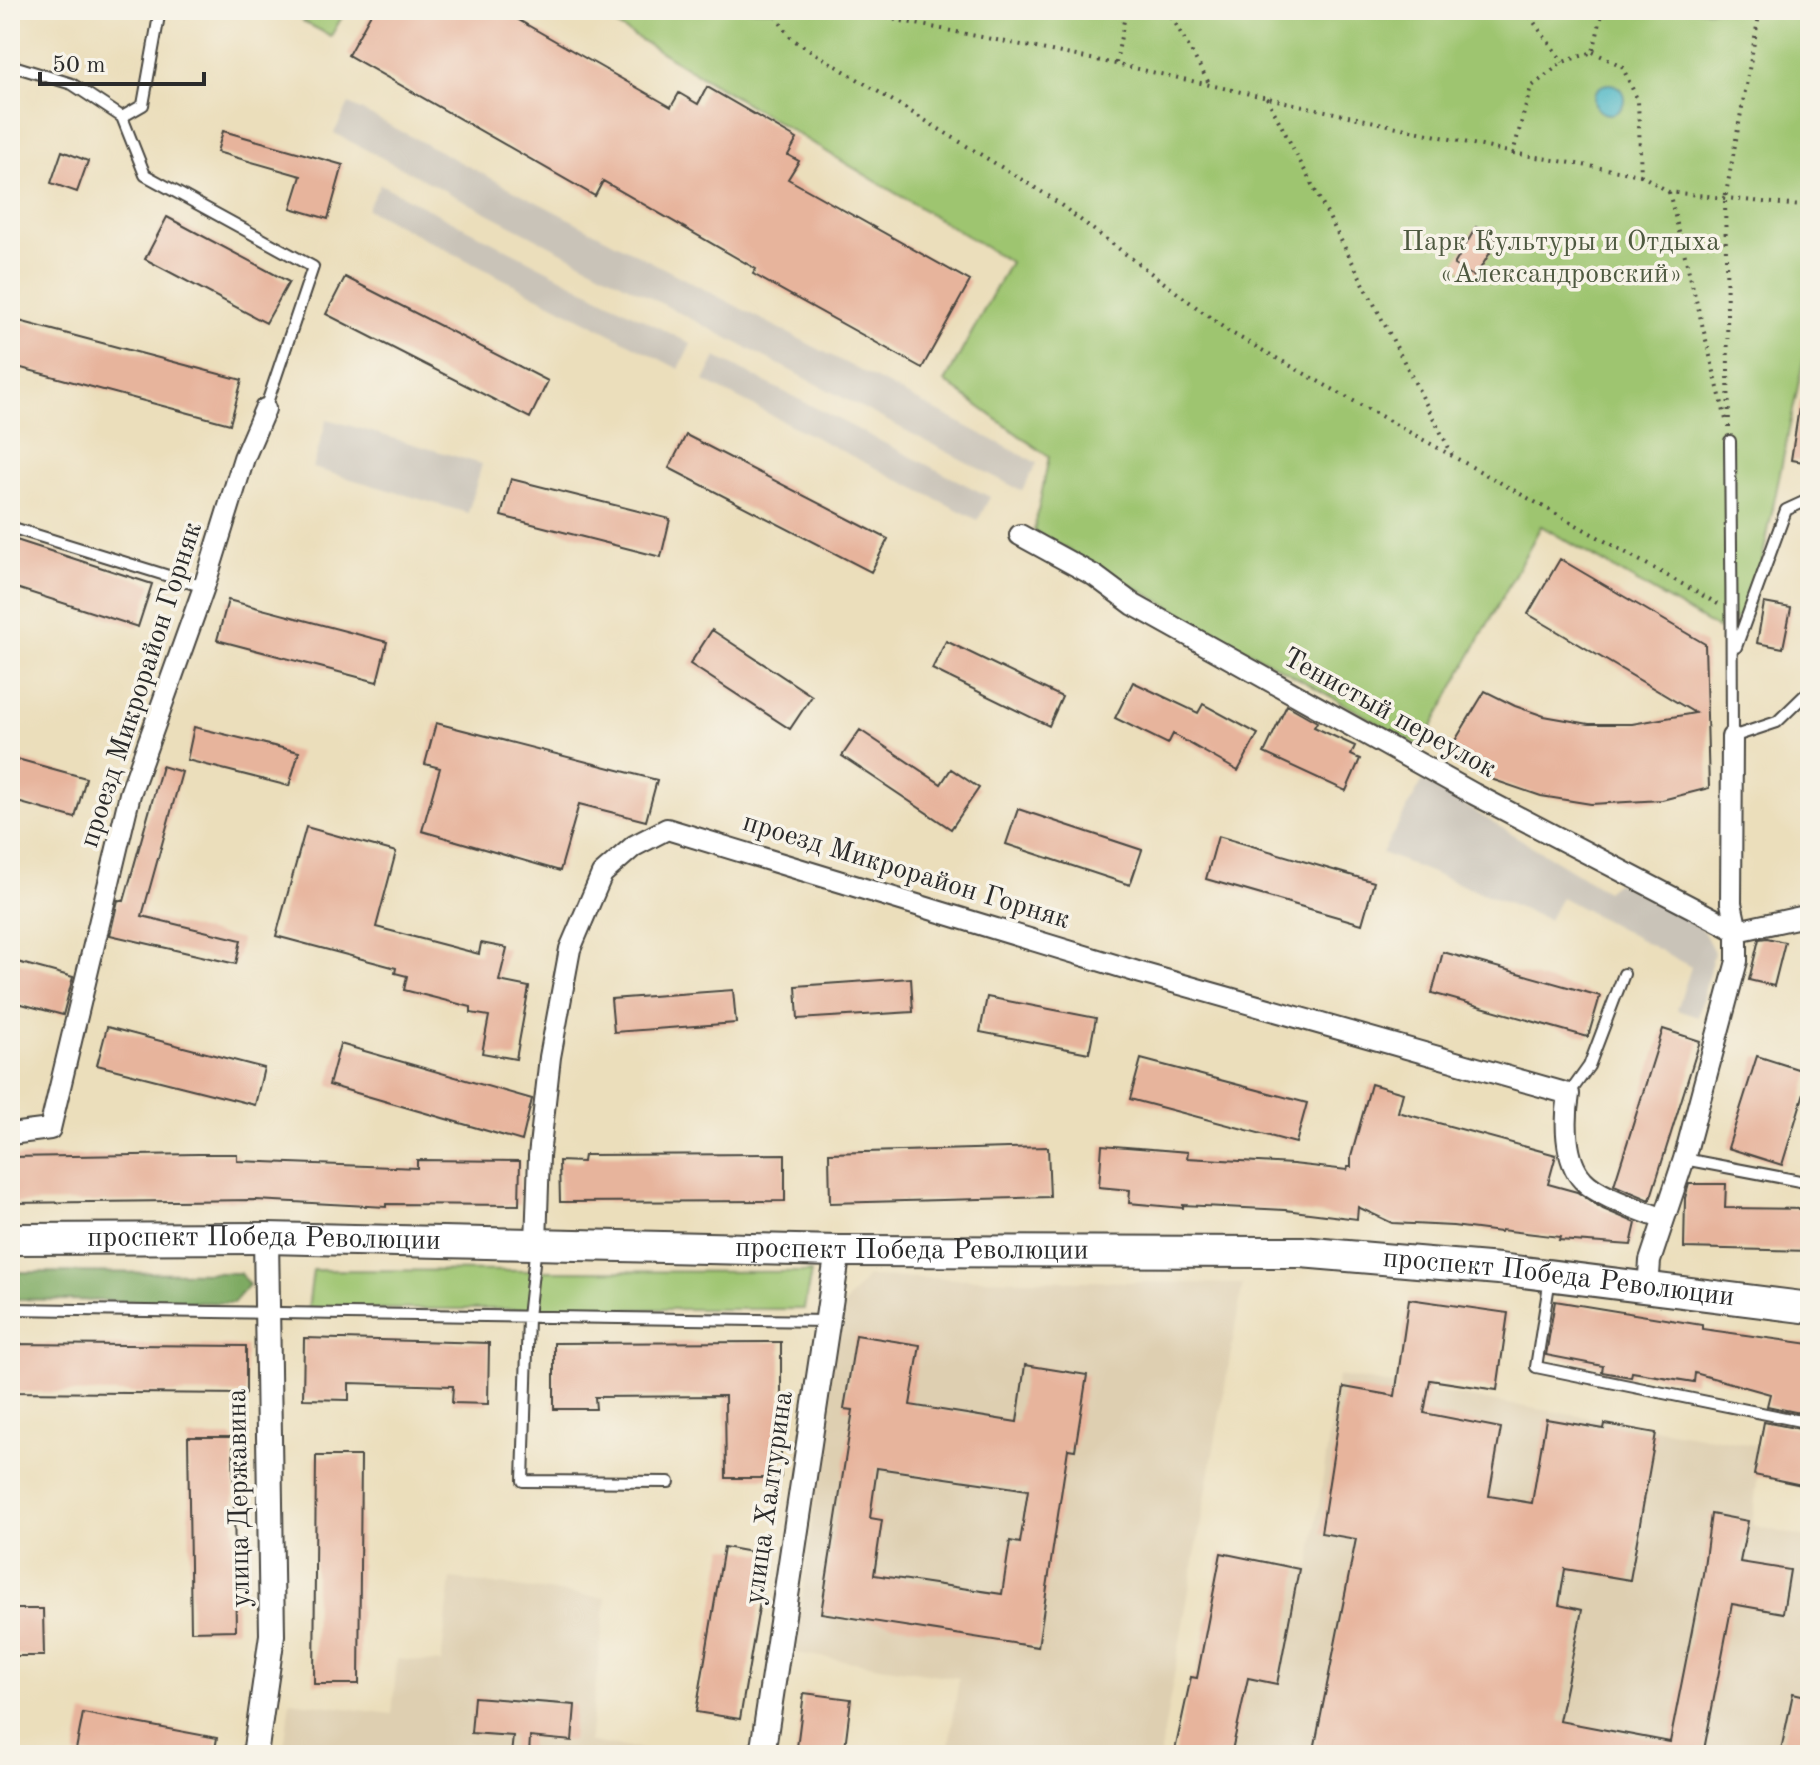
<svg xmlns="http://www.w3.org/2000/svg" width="1820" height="1765" viewBox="0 0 1820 1765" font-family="'Old Standard TT',serif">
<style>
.built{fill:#decfb1}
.industrial{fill:#c9c3b8}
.green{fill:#9ec570;stroke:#64784e;stroke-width:2}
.forest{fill:#7eaa62;stroke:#546a46;stroke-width:2}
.water{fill:#48b5c4;stroke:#3a7078;stroke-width:2}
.building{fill:#e7b49c;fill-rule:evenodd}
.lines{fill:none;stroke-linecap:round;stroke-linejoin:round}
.service-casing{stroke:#484641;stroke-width:14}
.minor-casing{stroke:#484641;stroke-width:24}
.tertiary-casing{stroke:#484641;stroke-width:28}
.primary-casing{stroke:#484641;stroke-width:34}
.path{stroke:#484641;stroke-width:4;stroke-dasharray:2 6;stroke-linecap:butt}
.service{stroke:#fff;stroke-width:10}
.minor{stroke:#fff;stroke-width:20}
.tertiary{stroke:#fff;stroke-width:24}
.primary{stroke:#fff;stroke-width:30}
.labels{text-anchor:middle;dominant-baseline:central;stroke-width:7;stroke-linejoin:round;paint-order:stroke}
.park-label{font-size:28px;fill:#4e5940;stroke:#f7f3e8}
.street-label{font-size:28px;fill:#2b2b2b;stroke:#f7f3e8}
</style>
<rect width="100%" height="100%" fill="#f7f3e8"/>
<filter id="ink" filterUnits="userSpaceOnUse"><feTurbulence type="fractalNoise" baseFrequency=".0125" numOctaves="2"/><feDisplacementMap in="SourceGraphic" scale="16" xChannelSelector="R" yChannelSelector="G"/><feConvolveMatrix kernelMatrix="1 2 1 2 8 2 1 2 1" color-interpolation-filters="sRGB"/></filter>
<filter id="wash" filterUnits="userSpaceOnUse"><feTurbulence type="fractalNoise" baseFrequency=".006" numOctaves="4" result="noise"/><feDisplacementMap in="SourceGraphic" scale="32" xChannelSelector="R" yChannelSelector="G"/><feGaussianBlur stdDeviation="1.8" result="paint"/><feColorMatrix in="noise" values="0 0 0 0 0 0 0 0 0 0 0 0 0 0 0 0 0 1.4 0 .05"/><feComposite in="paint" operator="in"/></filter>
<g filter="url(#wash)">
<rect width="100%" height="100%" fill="#ebdebb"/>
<path class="built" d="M 867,1277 L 1243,1284 L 1160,1755 L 948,1753 L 959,1678 L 795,1653 L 839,1311 Z
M 1338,1376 L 1761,1446 L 1752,1525 L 1810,1539 L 1810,1755 L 1179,1755 L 1221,1553 L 1299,1569 L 1310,1567 Z
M 451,1579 L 606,1598 L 589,1742 L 676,1755 L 283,1755 L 290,1701 L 392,1714 L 397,1659 L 441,1663 Z"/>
<path class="industrial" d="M 349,104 L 1037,463 L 1022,491 L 334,133 Z
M 380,184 L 691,344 L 679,369 L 367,209 Z
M 716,357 L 990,497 L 978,520 L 704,381 Z
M 327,419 L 482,464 L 468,513 L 313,468 Z
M 1423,780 L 1606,891 L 1617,882 L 1701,927 L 1714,952 L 1698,1017 L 1677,1010 L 1691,967 L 1561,897 L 1549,920 L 1382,853 Z"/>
<path class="green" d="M 309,10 L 346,10 L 331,36 L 302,21 Z
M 591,10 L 1810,10 L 1810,328 L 1752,609 L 1718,629 L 1541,526 L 1421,747 L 1034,531 L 1049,457 L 945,382 L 1010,262 Z
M 313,1270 L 811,1272 L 804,1309 L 308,1309 Z"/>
<path class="forest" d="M 10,1272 L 240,1273 L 249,1285 L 233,1303 L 10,1299 Z"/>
<path class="water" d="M1594 99a15 15 0 1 1 30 0a15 15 0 1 1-30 0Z"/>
<g id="blocks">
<path class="building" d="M 373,10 L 501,10 L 671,107 L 679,93 L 698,104 L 707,87 L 797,139 L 788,155 L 799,161 L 788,179 L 970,281 L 922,368 L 753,274 L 756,269 L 603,181 L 595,196 L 348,55 Z
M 223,131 L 343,165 L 328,219 L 291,208 L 301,176 L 217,152 Z
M 62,151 L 88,161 L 77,192 L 51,183 Z
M 167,217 L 289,282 L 266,323 L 145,259 Z
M 1476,227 L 1498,240 L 1475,277 L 1454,265 Z
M 345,277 L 548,381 L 530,418 L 326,314 Z
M 19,321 L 242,380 L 230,424 L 10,365 L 10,352 Z
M 1800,401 L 1810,402 L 1810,463 L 1791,460 Z
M 686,435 L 888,539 L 871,572 L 669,468 Z
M 511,479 L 670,519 L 661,557 L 501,516 Z
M 10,538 L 152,584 L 138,627 L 10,586 Z
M 1560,559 L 1705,644 L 1709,788 L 1662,800 L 1591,804 L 1541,796 L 1491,779 L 1447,754 L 1485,691 L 1515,706 L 1544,716 L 1589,724 L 1632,724 L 1695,713 L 1528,614 Z
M 228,600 L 387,642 L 377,682 L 217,640 Z
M 1764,603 L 1791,608 L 1783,648 L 1757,643 Z
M 712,630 L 812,696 L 790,729 L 690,664 Z
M 946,641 L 1062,697 L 1049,726 L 932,669 Z
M 1133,682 L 1198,713 L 1203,704 L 1258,734 L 1238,771 L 1173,734 L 1168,744 L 1115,718 Z
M 1287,705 L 1317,722 L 1314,727 L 1355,746 L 1351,755 L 1360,759 L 1346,791 L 1264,753 Z
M 436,723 L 657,780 L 646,821 L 579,804 L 560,871 L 422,831 L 440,768 L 425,764 Z
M 194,727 L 299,752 L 289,786 L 187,760 Z
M 860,730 L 941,784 L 951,769 L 979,788 L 951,829 L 842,756 Z
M 10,757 L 86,778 L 75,818 L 10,800 Z
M 162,766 L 182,772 L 142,916 L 241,940 L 236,964 L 110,935 L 118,900 L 124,901 Z
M 1018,809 L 1142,850 L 1130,885 L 1006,844 Z
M 306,827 L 396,852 L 376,927 L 479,954 L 481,943 L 507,948 L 499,981 L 529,987 L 516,1059 L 482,1053 L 489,1016 L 471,1013 L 471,1007 L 404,990 L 407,976 L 395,973 L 396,968 L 276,936 Z
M 1218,836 L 1374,882 L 1362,924 L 1206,879 Z
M 1767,938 L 1785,942 L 1774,986 L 1749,980 L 1759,939 Z
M 1443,952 L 1600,996 L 1588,1037 L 1432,993 Z
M 10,960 L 73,977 L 63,1015 L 10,1001 Z
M 911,978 L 913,1012 L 798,1019 L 796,986 Z
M 733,990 L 736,1023 L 614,1032 L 611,999 Z
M 987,997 L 1096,1018 L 1089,1053 L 980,1032 Z
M 107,1027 L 264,1068 L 255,1105 L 97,1065 Z
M 1663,1029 L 1700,1041 L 1650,1200 L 1614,1185 Z
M 340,1044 L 532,1099 L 522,1141 L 329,1085 Z
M 1757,1056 L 1810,1073 L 1782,1165 L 1728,1148 Z
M 1141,1059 L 1307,1103 L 1296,1143 L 1130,1099 Z
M 1371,1084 L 1403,1093 L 1398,1112 L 1556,1155 L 1548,1184 L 1577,1192 L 1603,1209 L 1636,1223 L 1631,1245 L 1559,1240 L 1560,1237 L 1501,1230 L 1500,1232 L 1453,1226 L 1392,1223 L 1358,1207 L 1357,1219 L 1285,1210 L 1183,1205 L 1183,1208 L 1129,1203 L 1130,1190 L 1099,1187 L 1102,1145 L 1188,1152 L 1187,1158 L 1293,1164 L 1347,1170 L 1348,1167 L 1351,1167 L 1351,1157 Z
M 1048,1147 L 1050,1197 L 830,1203 L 829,1153 Z
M 198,1154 L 237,1154 L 237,1161 L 417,1168 L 417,1160 L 520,1161 L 519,1205 L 386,1204 L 386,1207 L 256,1200 L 10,1203 L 10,1157 Z
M 785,1154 L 785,1201 L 560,1202 L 559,1161 L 583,1162 L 584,1155 Z
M 1689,1184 L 1726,1184 L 1725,1208 L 1810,1209 L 1810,1251 L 1684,1248 L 1685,1198 Z
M 1409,1299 L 1508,1313 L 1497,1390 L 1430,1380 L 1424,1413 L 1501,1428 L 1489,1496 L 1532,1503 L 1546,1419 L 1604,1429 L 1605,1424 L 1656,1433 L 1630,1580 L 1565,1569 L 1559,1605 L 1582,1610 L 1559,1721 L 1670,1742 L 1703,1574 L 1711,1514 L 1748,1521 L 1740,1562 L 1790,1570 L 1783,1613 L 1732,1604 L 1703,1755 L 1313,1755 L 1356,1539 L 1321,1533 L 1344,1387 L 1395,1396 Z
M 1555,1301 L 1702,1325 L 1702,1329 L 1810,1344 L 1810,1415 L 1767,1406 L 1770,1394 L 1695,1373 L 1694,1382 L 1632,1372 L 1631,1377 L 1602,1372 L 1603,1366 L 1546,1355 Z
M 856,1335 L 920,1345 L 910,1405 L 1017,1422 L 1025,1365 L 1087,1375 L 1075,1450 L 1068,1449 L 1038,1647 L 821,1613 L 853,1410 L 844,1409 ZM 877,1468 L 1028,1490 L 1020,1543 L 1010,1541 L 1002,1594 L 874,1575 L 882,1520 L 870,1518 Z
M 304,1338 L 489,1343 L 488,1404 L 452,1403 L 453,1386 L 349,1383 L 349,1400 L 303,1399 Z
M 781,1342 L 781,1478 L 726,1478 L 725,1396 L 595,1397 L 596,1409 L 554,1409 L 554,1343 Z
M 10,1344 L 246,1346 L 246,1394 L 10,1392 Z
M 1764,1422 L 1810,1431 L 1810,1454 L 1802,1485 L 1754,1475 Z
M 188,1437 L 233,1437 L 236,1630 L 191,1631 Z
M 316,1456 L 361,1456 L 359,1684 L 314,1684 Z
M 724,1547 L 768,1555 L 740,1719 L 696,1712 Z
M 1221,1553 L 1299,1569 L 1277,1684 L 1248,1678 L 1231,1755 L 1174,1755 L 1191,1677 L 1197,1678 Z
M 10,1609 L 43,1609 L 44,1656 L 10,1656 Z
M 804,1693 L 851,1699 L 844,1755 L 796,1755 Z
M 1793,1693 L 1810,1697 L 1810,1755 L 1780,1755 Z
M 474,1697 L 575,1705 L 572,1741 L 530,1737 L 529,1755 L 511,1755 L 513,1736 L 471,1733 Z
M 83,1713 L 217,1738 L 214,1755 L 75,1755 Z"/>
</g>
</g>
<g filter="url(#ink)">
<use href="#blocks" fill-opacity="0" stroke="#484641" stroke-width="2"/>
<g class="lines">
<g class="service-casing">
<path id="service" d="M 10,65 L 72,84 L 122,117 L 145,175 L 313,267 L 265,409
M 122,117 L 143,105 L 160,10
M 1730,441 C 1731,540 1732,638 1732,737 L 1777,722 L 1810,690
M 10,527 L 204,587
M 1736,647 L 1786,510 L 1810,499
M 1569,1094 L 1589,1066 L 1624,974
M 1684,1159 L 1810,1183
M 536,1245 L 528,1317 L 523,1481 L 669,1482
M 1550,1278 L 1536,1367 L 1810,1423
M 10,1309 L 827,1321"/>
</g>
<g class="minor-casing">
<path id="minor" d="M 1020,535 L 1095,576 L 1134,605 L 1474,794 L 1737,931 L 1810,915
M 10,1134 L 50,1129 L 130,794 L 204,587 L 244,458 L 265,409
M 536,1243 L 539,1156 L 550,1057 L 570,949 L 602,874 L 634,846 L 667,829 L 1141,973 L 1569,1094 C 1565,1119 1564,1160 1583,1180 C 1598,1197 1642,1210 1663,1219
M 1648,1289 L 1650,1261 L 1684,1159 L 1737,961 L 1737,931 L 1731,903 L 1732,737"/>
</g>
<g class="tertiary-casing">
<path id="tertiary" d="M 255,1755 L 272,1635 L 266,1238
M 762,1755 L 838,1251"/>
</g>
<g class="primary-casing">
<g id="primary">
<path id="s1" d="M 10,1239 L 266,1238 L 838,1251 L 1301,1252 L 1499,1269 L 1810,1308"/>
</g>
</g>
<path class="path" d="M 771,10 L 792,39 L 1050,197 L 1228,331 L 1718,604
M 847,10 L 1116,64 L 1513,153 L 1531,87 L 1563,62 L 1593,52 L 1603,10
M 1168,10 L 1210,85
M 1525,10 L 1563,62
M 1593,52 L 1622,66 L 1638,101 L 1641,175 L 1669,192 L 1810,207
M 1116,63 L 1126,10
M 1267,98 L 1452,454
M 1513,153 L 1641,175
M 1669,192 L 1726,420
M 1729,427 L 1725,199 L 1760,10"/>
<use href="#service" class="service"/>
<use href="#minor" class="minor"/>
<use href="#tertiary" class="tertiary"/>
<use href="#primary" class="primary"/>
</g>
</g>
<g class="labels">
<g class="park-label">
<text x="1561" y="243">Парк Культуры и Отдыха<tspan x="1561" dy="32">«Александровский»</tspan></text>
</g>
<g class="street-label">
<text transform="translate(142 685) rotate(-72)">проезд Микрорайон Горняк</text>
<text transform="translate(1389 714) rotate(29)">Тенистый переулок</text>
<text transform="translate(906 872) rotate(17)">проезд Микрорайон Горняк</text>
<text stroke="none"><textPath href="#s1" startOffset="254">проспект Победа Революции</textPath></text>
<text stroke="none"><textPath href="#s1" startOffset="902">проспект Победа Революции</textPath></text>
<text stroke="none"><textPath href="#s1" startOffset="1550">проспект Победа Революции</textPath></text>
<text transform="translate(240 1498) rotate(-91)">улица Державина</text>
<text transform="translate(770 1498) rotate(-82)">улица Халтурина</text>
</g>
</g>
<rect width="1820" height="1765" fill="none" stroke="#f7f3e8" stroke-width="40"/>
<path d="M40 72v12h164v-12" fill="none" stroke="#2b2b2b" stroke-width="4"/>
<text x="52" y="72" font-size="24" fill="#2b2b2b" stroke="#f7f3e8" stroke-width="6" paint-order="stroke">50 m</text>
</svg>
